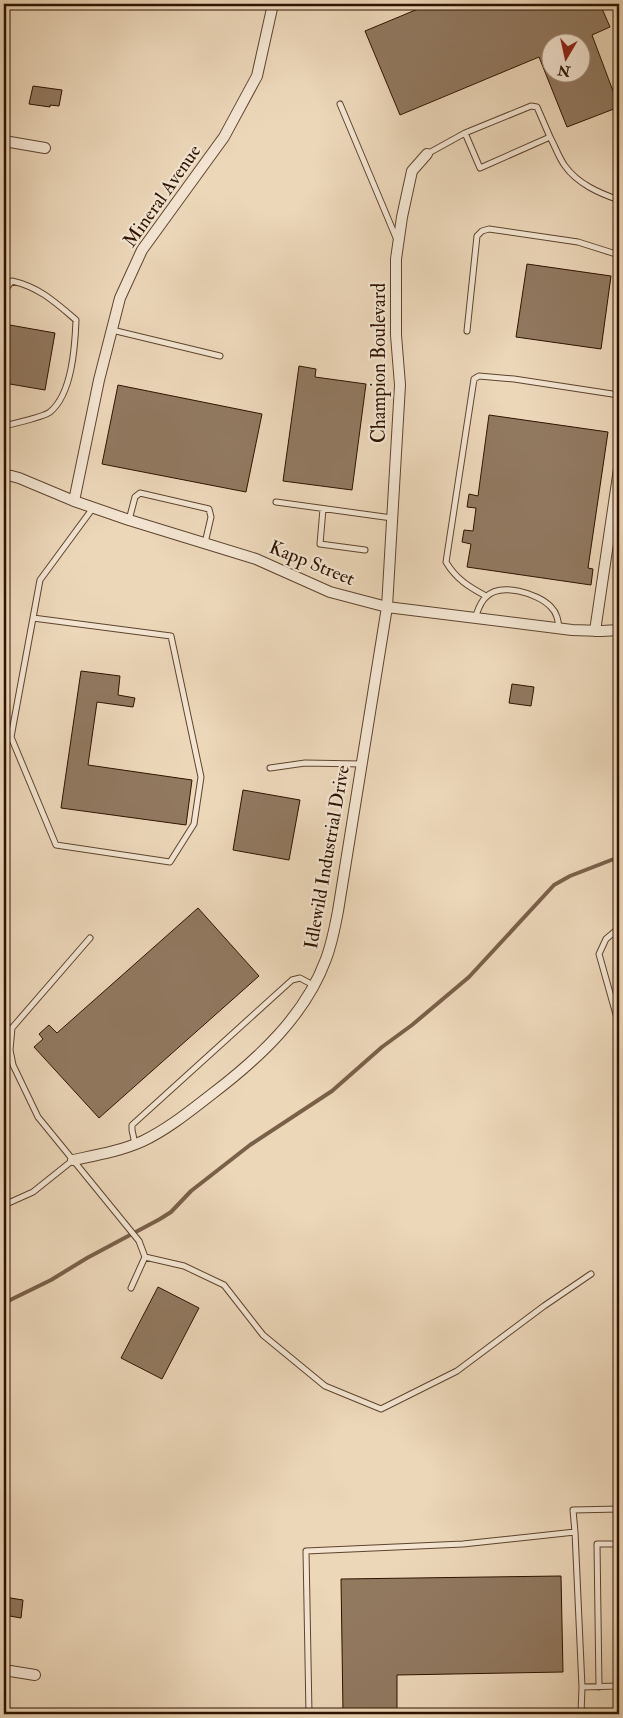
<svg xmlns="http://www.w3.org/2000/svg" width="623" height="1718" viewBox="0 0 623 1718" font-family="'IM FELL Double Pica',serif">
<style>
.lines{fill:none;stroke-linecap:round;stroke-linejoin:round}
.stream{stroke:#7a6049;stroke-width:4}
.building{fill:#917960;stroke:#2f1300;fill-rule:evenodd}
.lane-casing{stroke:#5e442e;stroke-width:7}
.street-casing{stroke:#5e442e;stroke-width:12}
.lane{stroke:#f3e5d2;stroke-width:5}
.street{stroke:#f3e5d2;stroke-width:10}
.labels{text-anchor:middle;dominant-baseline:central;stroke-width:4.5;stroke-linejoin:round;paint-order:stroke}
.street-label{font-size:19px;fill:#2f1300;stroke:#f3e5d2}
</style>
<rect width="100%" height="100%" fill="#ecd7b9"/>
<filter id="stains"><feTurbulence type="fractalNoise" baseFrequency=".004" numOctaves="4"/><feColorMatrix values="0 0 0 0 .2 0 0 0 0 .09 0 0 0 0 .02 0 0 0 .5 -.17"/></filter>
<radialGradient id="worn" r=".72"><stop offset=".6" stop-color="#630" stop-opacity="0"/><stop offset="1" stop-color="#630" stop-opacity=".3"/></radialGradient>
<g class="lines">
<path class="stream" d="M 4,1303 L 51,1280 L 87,1258 L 160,1219 L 171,1212 L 191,1191 L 250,1145 L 332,1091 L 382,1047 L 412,1025 L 469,977 L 554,885 L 570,876 L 619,857"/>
</g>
<path class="building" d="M 430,4 L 600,4 L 610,27 L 592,35 L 619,107 L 567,127 L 539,57 L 400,115 L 365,31 ZM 550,42 L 580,42 L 580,72 L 550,72 Z
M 33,86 L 62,90 L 59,106 L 50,105 L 50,107 L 29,104 Z
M 527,264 L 611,276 L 601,349 L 516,337 Z
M 4,324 L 55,333 L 45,390 L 4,383 Z
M 299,366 L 316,369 L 315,377 L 366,384 L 352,490 L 283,481 Z
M 118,385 L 262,414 L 246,492 L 102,464 Z
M 489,415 L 608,432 L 588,568 L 593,569 L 591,585 L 467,567 L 471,544 L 462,542 L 464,530 L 473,531 L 476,508 L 467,507 L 469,494 L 478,496 Z
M 81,671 L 120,676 L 118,695 L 135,698 L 133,707 L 97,702 L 88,765 L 192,780 L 186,825 L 61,808 Z
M 512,684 L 534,687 L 531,706 L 509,703 Z
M 243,790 L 300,800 L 289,860 L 233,850 Z
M 198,908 L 259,976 L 99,1118 L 34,1047 L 43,1039 L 39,1034 L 49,1025 L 57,1033 Z
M 158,1287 L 199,1308 L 162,1379 L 121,1358 Z
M 561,1576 L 563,1672 L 397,1675 L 397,1712 L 343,1713 L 341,1579 Z
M 4,1597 L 23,1600 L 21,1618 L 4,1615 Z"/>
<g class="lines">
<g class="lane-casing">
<path id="lane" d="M 340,104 L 397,240
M 550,137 C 555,146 559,158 565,166 C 578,184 599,193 619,200
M 427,154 L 465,133 L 531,106 L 537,107 L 550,137 L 480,168 L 465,133
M 4,291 L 12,281 C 39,287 55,302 76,320 C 75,347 72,394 50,412 C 44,417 15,423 5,426
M 112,330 L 220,356
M 467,331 L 477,236 L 482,231 L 489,229 L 578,242 L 619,255
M 4,436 L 5,426 L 4,424
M 276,502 L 392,518
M 323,509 L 320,544 L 365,550
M 129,520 L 135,497 L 140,493 L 209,509 L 211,517 L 205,543
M 486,596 C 469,587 456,579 446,562 L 474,379 L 479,376 L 514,379 L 619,395
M 33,618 L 171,636 L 201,777 L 194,824 L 170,862 L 56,845 L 11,737 L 40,580 L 93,508
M 475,618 C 478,610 480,602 486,597 C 500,582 538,593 551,607 C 557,613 558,620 559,628
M 270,768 L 305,763 L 361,764
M 619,928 L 606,939 L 599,954 L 619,1025
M 90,938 L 12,1028 L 10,1050 L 13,1065 L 38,1117 L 139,1241 L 145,1257 L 131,1288
M 135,1144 L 132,1130 L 132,1125 L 292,980 L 300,978 L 313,985
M 4,1205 L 33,1192 L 73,1160
M 145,1257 L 184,1266 L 224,1285 L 263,1335 L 325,1386 L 381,1409 L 457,1371 L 544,1306 L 591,1274
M 575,1532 L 573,1510 L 619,1509
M 582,1687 L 619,1686
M 599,1687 L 597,1544 L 619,1544
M 309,1714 L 306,1551 L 463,1544 L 575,1532 L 582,1687 L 581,1714
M 573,1714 L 581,1714"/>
</g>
<g class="street-casing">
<path id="street" d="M 4,141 L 45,148
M 4,474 L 19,478 L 74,501 L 129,520 L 256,559 L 330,592 L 387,607 L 572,630 L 602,631 L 619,630
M 74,501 L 99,380 L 120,298 L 142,250 L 224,137 L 257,76 L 273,4
M 595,631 L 619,469
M 73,1160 C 97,1155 121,1151 143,1141 C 168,1129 190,1111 212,1094 C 259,1058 305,1016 326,959 C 332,943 335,927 338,911 L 387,607 L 400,385 L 396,335 L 396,259 L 402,217 L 412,171 L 427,154
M 4,1670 L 35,1675"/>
</g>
<use href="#lane" class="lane"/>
<use href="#street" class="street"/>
</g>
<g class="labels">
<g class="street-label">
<text transform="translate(162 196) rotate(-55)">Mineral Avenue</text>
<text transform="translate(379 363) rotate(-90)">Champion Boulevard</text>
<text transform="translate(312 563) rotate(22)">Kapp Street</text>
<text transform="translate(327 857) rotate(-80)">Idlewild Industrial Drive</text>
</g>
</g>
<rect width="623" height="1718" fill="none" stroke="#ecd7b9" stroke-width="20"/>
<rect x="5" y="5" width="613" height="1708" fill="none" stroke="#2f1300" stroke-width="2.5"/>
<rect x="10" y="10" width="603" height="1698" fill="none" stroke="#2f1300"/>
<g transform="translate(566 58) rotate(189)"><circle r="24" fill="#f3e5d2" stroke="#a5917e"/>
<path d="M0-4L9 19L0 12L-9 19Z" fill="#8f2418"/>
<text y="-8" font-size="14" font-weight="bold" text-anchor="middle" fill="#2f1300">N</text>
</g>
<rect width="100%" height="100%" filter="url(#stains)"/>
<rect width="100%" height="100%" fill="url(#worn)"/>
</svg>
